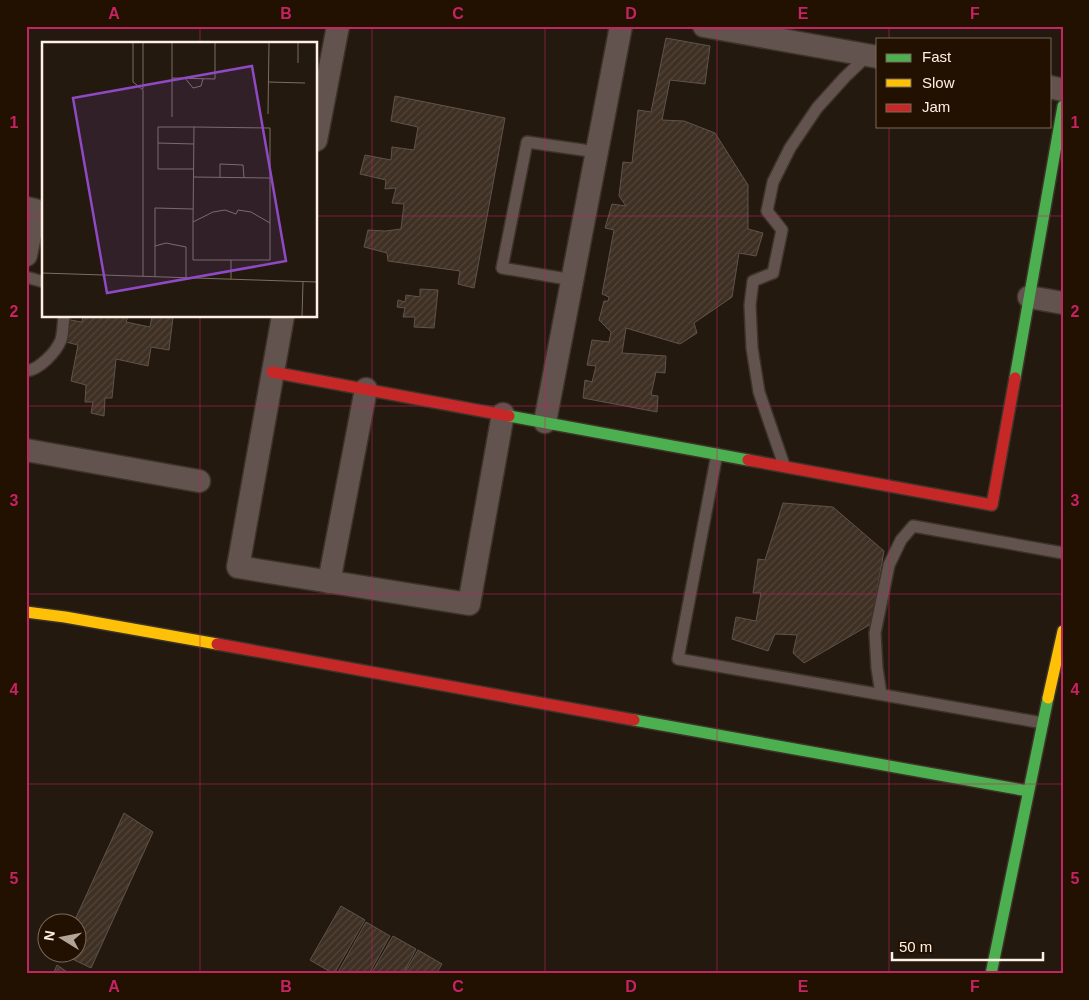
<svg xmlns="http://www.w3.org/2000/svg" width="1089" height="1000" viewBox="0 0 1089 1000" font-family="Arial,sans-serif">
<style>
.building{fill:url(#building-hatch);stroke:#5e544c}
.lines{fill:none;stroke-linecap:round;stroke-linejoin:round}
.lane-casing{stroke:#3c3329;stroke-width:14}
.street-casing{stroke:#3c3329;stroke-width:25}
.fast-casing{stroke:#3c3329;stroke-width:14}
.slow-casing{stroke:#3c3329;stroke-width:14}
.jam-casing{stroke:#3c3329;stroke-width:14}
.lane{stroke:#63534f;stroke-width:11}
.street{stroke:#63534f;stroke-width:22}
.fast{stroke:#4caf50;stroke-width:11}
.slow{stroke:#ffc107;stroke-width:11}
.jam{stroke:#c62828;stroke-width:11}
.grid{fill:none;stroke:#c52362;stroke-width:1;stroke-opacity:0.55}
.inset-road{fill:none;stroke:#7b6f64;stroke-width:1}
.view{fill:#8f49c5;fill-opacity:0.15;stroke:#8f49c5;stroke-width:2.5}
.inset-edge{fill:none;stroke:#fef0e4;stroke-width:2.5}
.neatline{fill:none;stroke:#c52362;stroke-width:2}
.grid-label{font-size:16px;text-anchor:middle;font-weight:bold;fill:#c52362}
</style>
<defs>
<pattern id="building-hatch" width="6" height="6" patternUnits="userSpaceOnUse" patternTransform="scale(1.25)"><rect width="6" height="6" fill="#3f3024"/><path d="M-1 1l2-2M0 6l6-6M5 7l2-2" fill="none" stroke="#524439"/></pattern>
</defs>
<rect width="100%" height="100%" fill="#23190e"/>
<path class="building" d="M 666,38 L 710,46 L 705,84 L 670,80 L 662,120 L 684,121 L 715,133 L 748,185 L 748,229 L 763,233 L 756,256 L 739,253 L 732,297 L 694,323 L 697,333 L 680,344 L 626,328 L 622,353 L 666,356 L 665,373 L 656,372 L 651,395 L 658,396 L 657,412 L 583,398 L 585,380 L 592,382 L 596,366 L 587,365 L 592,340 L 609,342 L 611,332 L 599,320 L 604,301 L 608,301 L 609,297 L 602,294 L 614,230 L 605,228 L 612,204 L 626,206 L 619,196 L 623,162 L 632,163 L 638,110 L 651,112 Z
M 395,96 L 505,118 L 474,288 L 458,284 L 460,271 L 388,261 L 387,253 L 364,247 L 368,230 L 385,231 L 401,229 L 404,204 L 392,203 L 396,188 L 385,189 L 386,180 L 360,174 L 365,155 L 391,160 L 392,147 L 414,150 L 418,127 L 391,121 Z
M 420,289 L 438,290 L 434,328 L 414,327 L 415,317 L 403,317 L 405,308 L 397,307 L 398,300 L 405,302 L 406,295 L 420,297 Z
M 83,316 L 128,316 L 126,322 L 150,327 L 152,316 L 173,317 L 169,350 L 151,347 L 148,366 L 116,359 L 112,398 L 105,398 L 104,416 L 91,413 L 93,402 L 85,402 L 86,385 L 71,381 L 78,345 L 62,341 L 65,319 L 82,322 Z
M 783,503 L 833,507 L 884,551 L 871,624 L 804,663 L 793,653 L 797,635 L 775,634 L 768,651 L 732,639 L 736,617 L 756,621 L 761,593 L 753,593 L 758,559 L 765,560 Z
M 124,813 L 153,832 L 91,968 L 60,953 L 78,952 L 78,922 L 74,922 Z
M 341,906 L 365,920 L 334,974 L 310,960 Z
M 366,922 L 390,936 L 369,974 L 337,974 Z
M 393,936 L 416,949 L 403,974 L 371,974 Z
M 418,950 L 442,964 L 436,974 L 404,974 Z
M 57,965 L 70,974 L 53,974 Z"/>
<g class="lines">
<g class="lane-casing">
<path id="lane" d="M 26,277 L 44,282
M 573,280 L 502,268 L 527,142 L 597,152
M 26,371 C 39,370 56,352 61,340 C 63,333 63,324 64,316
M 717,454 L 678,659 L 1043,723
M 784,465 L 759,392 L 752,348 L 750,305 L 753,281 L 773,273 L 782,230 L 767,211 L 773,182 L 790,148 L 817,108 L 845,77 L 868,55
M 881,694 L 877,668 L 875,633 L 889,565 L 901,540 L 913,526 L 1063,553"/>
</g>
<g class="street-casing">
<path id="street" d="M 704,26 L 878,57
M 1050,87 L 1063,90
M 316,140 L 338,26
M 26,208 L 35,210 L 26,255
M 1029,297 L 1063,303
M 283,316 L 238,567 L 469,604 L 503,414
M 545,422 L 621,26
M 26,450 L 199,481
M 329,582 L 366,389"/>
</g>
<g class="fast-casing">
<path id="fast" d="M 1015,378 L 1063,106
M 509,416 L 748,460
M 634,720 L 1028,791
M 991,974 L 1048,698"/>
</g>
<g class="slow-casing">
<path id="slow" d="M 26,612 L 65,617 L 217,644
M 1048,698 L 1063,631"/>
</g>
<g class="jam-casing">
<path id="jam" d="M 272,372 L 509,416
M 748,460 L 992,505 L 1015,378
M 217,644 L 634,720"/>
</g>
<use href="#lane" class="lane"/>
<use href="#street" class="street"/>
<use href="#fast" class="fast"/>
<use href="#slow" class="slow"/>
<use href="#jam" class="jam"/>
</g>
<path class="grid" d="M 200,26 L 200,44M 372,26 L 372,974M 545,26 L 545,974M 717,26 L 717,974M 889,26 L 889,39M 889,126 L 889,974M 26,216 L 44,216M 316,216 L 1063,216M 200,316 L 200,974M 26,406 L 1063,406M 26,594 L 1063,594M 26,784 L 1063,784"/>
<g transform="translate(42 42)">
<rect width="275" height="275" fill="#23190e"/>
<path class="inset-road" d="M 91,1 L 91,40 L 101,48 L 101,234M 256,21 L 256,1M 130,36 L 173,37 L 173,1M 143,36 L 151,46 L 159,44 L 161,37M 226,40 L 263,41M 101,47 L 101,1M 226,72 L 227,1M 130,75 L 130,1M 116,101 L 152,102M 152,127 L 116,127 L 116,85 L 152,85 L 228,86 L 228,218 L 151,218 L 151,180 L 152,85M 151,135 L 228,136M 178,136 L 178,122 L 201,123 L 202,136M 151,180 L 171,170 L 183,168 L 194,172 L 196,168 L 209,170 L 228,181M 113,204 L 124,201 L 144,205 L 144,235M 189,218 L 189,237M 0,231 L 275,240M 113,234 L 113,166 L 151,167M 260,274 L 261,240"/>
<path class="view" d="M 210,24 L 244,219 L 65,251 L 31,56 Z"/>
<rect width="275" height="275" class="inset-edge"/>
</g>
<rect width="1089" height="1000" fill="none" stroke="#221100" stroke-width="55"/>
<rect x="876" y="38" width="175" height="90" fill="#221100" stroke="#7a6a5b"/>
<rect x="886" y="54" width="25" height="8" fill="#4caf50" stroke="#7a6a5b"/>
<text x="922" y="62" font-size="15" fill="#fef0e4">Fast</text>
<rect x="886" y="79" width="25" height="8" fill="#ffc107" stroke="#7a6a5b"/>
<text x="922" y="88" font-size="15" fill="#fef0e4">Slow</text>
<rect x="886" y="104" width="25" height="8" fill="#c62828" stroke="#7a6a5b"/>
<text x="922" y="112" font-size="15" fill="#fef0e4">Jam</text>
<g transform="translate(62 938) rotate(280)"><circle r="24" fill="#221100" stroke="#7a6a5b"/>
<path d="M0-4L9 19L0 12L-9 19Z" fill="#b1a599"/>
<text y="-8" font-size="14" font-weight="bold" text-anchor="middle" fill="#fef0e4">N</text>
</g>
<path d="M892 952v8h151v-8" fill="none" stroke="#fef0e4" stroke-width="2.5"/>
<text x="899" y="952" font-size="15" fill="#fef0e4" stroke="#221100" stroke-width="4" paint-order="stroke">50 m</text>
<rect x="28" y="28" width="1034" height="944" class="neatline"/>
<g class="grid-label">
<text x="114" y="19">A</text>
<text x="286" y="19">B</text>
<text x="458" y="19">C</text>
<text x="631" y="19">D</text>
<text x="803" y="19">E</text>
<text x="975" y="19">F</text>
<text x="14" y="128">1</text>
<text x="1075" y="128">1</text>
<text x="14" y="317">2</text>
<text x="1075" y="317">2</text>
<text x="14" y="506">3</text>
<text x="1075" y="506">3</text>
<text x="14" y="695">4</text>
<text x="1075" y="695">4</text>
<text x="14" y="884">5</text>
<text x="1075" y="884">5</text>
<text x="114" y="992">A</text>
<text x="286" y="992">B</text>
<text x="458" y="992">C</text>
<text x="631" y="992">D</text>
<text x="803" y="992">E</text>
<text x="975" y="992">F</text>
</g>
</svg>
